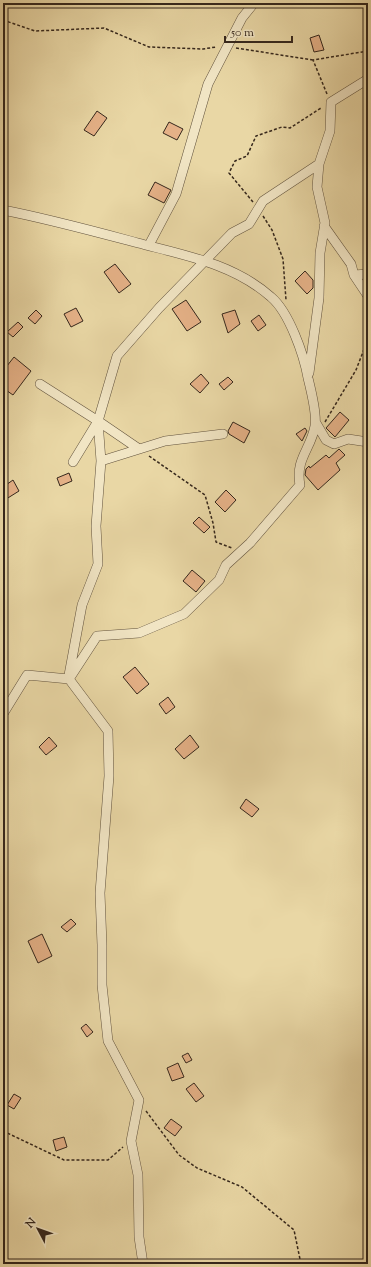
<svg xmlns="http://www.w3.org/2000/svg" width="371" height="1267" viewBox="0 0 371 1267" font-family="'Sorts Mill Goudy',serif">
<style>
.building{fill:#e5b187;stroke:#35271c}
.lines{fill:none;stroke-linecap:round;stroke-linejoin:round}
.minor-casing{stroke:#62533e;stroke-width:10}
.path{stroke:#35271c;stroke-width:1.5;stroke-dasharray:3 2;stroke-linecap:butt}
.minor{stroke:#f1e5c4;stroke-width:9}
</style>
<rect width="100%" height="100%" fill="#e9d7a5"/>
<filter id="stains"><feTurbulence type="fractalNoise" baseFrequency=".005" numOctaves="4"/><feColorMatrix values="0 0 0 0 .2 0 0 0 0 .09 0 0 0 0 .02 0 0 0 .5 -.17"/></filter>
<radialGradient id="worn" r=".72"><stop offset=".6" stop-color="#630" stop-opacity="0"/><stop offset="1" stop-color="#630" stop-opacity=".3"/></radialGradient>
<path class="building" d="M 319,35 L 324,50 L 314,52 L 310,38 Z
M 97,111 L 107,118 L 94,136 L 84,130 Z
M 169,122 L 183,129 L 177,140 L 163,133 Z
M 155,182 L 171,190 L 164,203 L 148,195 Z
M 115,264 L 131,284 L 119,293 L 104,272 Z
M 305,271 L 313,280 L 313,288 L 307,294 L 295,281 Z
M 186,300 L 201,322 L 187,331 L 172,309 Z
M 76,308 L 83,321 L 71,327 L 64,314 Z
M 36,310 L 42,316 L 35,324 L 28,318 Z
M 235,310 L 240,324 L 228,333 L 222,314 Z
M 259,315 L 266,325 L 258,331 L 251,321 Z
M 18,322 L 23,327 L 13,337 L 7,332 Z
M 14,357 L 31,371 L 13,395 L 3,388 L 3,371 Z
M 201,374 L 209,383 L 200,393 L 190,384 Z
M 228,377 L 233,382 L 224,390 L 219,384 Z
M 340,412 L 349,420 L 335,437 L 326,428 Z
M 233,422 L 250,431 L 244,443 L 229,434 L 228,431 Z
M 305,428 L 307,431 L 302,441 L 296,434 Z
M 339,449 L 345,455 L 336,463 L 340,470 L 318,490 L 305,475 L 306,469 L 309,466 L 310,468 L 326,455 L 329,458 Z
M 69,473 L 72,481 L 60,486 L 57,478 Z
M 13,480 L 19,491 L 3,501 L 3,487 Z
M 226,490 L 236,500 L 225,512 L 215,502 Z
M 199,517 L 210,527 L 204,533 L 193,523 Z
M 192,570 L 205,581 L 196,592 L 183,581 Z
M 135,667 L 149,684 L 137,694 L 123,677 Z
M 168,697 L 175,707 L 166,714 L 159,704 Z
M 190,735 L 199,747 L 184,759 L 175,749 Z
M 49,737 L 57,746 L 46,755 L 39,747 Z
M 246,799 L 259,809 L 252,817 L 240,808 Z
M 71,919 L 76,924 L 67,932 L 61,927 Z
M 42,934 L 52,956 L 38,963 L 28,941 Z
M 86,1024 L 93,1032 L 87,1037 L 81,1028 Z
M 188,1053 L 192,1060 L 186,1063 L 182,1056 Z
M 178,1063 L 184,1077 L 172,1081 L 167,1068 Z
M 194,1083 L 204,1096 L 196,1102 L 186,1089 Z
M 14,1094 L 21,1098 L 14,1109 L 7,1105 Z
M 171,1119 L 182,1127 L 175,1136 L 164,1128 Z
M 64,1137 L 67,1147 L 56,1151 L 53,1140 Z"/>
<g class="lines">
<g class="minor-casing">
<path id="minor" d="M 3,210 C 49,219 93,231 138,243 C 184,255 234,264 271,297 C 289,312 304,355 308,378 C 311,390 317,415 315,426 C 311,449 295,459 300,485 L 250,543 L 226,565 L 219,580 L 184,614 L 139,633 L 97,636 L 69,679
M 324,226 L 351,264 L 354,275 L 368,296
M 149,245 L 176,194 L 208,84 L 242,18 L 254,3
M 354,275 L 368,274
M 309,373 L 319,298 L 320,253 L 325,223 L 317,187 L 319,164 L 330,131 L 331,102 L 368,79
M 40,384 L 98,421
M 316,423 L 326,440 L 334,444 L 348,439 L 368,442
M 139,449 L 98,421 L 117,356 L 159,308 L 232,233 L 249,224 L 263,201 L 319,164
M 73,462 L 98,421 L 101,461
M 69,675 L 82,605 L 98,564 L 96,526 L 101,461 L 165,441 L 223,434
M 3,714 L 27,675 L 69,679 L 108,731 L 109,776 L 100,893 L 102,945 L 102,985 L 108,1041 L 139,1100 L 131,1141 L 138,1175 L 139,1237 L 143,1264"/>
</g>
<path class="path" d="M 3,20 L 35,31 L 104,28 L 149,47 L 203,49 L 216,47
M 236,48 L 313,60
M 327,94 L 313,60 L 368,51
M 253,202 L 229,173 L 235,161 L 247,156 L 256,136 L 282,127 L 290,128 L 321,108
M 263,216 L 272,230 L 283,259 L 286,300
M 325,422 L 356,370 L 368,339
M 149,456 L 205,495 L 213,523 L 216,542 L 232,548
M 146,1111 L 179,1155 L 197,1168 L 242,1187 L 294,1230 L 301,1264
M 3,1131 L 64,1160 L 108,1160 L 123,1147"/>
<use href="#minor" class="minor"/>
</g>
<rect width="371" height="1267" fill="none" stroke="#e9d7a5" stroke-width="16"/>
<rect x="4" y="4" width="363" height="1259" fill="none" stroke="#35271c" stroke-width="2"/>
<rect x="8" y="8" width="355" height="1251" fill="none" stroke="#35271c"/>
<g transform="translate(38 1229) rotate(311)" stroke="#f1e5c4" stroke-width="3" paint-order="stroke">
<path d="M0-3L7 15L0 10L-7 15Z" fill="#35271c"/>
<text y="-6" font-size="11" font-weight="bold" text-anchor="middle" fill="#35271c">N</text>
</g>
<path d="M225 36v6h67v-6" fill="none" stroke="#35271c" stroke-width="2"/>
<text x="231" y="36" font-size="12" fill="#35271c" stroke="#f1e5c4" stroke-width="3" paint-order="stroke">50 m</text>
<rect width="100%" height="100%" filter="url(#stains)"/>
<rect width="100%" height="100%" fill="url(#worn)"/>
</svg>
